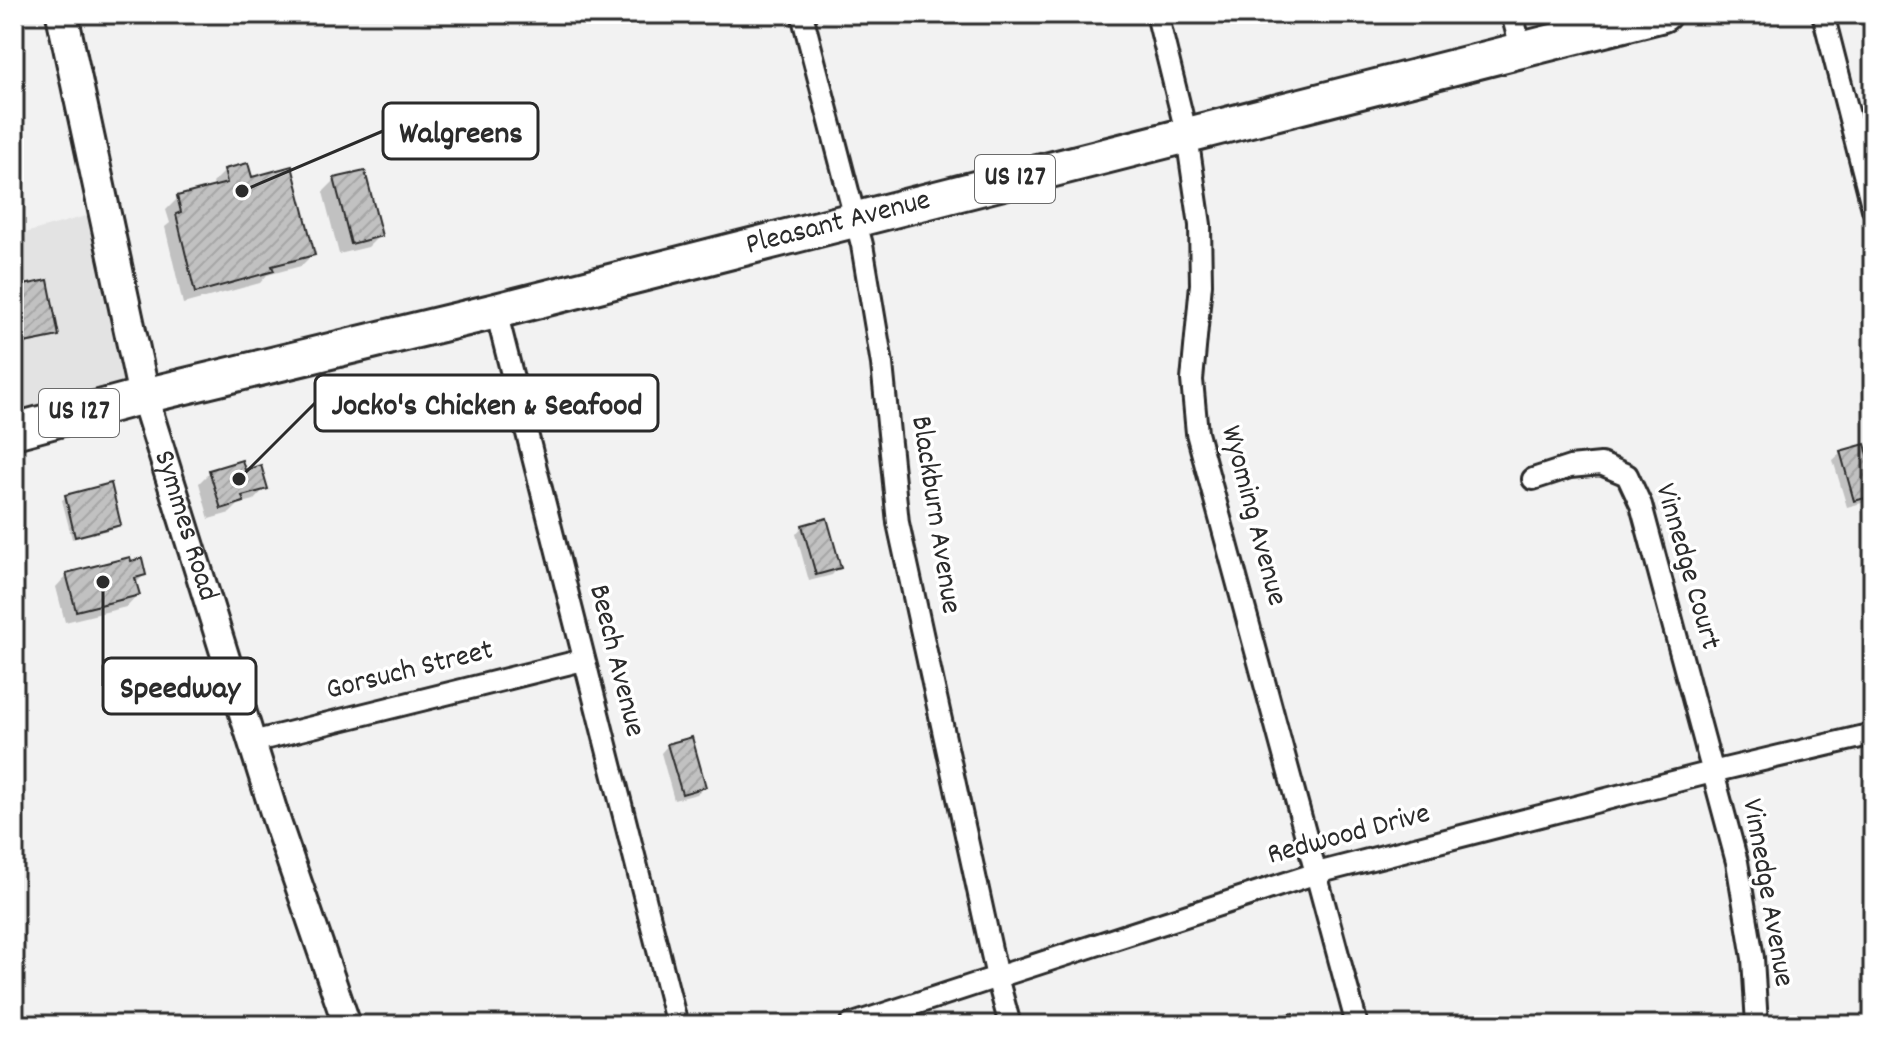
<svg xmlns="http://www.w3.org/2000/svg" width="1887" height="1039" viewBox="0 0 1887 1039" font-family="Dekko,sans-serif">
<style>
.built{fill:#e3e3e3}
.shadow{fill:#0003}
.building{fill:url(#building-hatch);stroke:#2b2b2b;stroke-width:2}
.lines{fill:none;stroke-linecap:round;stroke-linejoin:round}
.minor-casing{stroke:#2b2b2b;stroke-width:26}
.tertiary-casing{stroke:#2b2b2b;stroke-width:32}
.secondary-casing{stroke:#2b2b2b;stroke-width:36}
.primary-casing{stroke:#2b2b2b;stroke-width:40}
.minor{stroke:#fff;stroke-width:20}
.tertiary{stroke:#fff;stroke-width:26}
.secondary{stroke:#fff;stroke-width:30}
.primary{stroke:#fff;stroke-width:34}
.labels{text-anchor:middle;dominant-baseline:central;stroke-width:7;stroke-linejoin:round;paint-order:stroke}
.shield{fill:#fff;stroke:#6b6b6b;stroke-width:2}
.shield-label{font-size:28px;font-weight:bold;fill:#2b2b2b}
.street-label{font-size:30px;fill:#2b2b2b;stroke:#fff}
.leader{fill:none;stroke:#2b2b2b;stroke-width:3}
.callout-dot{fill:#2b2b2b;stroke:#fff;stroke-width:3}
.callout{fill:#fff;stroke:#2b2b2b;stroke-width:3}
.callout-label{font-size:32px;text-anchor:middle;font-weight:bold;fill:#2b2b2b}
</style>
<defs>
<pattern id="building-hatch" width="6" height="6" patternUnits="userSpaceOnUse" patternTransform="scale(2)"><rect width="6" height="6" fill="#c1c1c1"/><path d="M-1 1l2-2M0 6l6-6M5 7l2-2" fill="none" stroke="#a6a6a6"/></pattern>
</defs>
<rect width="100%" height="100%" fill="#f2f2f2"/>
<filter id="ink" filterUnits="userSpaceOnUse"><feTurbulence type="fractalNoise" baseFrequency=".0125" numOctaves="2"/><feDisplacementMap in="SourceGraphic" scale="16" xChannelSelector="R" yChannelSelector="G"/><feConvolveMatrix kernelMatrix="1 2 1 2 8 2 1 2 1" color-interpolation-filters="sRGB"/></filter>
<g filter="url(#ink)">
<path class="built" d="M 104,211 L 144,396 L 26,428 L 14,382 L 14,236 Z"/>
<path class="shadow" d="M 225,171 L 251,179 L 312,255 L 301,266 L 267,275 L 260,283 L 183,304 L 165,227 L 170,223 L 166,210 L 178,198 L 215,188 L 213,183 Z
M 335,180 L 380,235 L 368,247 L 339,254 L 323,192 Z
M 15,289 L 57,335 L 54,338 L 16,346 L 14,333 L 14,324 L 18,322 L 14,303 Z
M 1841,453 L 1873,480 L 1873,498 L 1869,501 L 1847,507 L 1833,460 Z
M 210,472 L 243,473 L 265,488 L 254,500 L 239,504 L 230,513 L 209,519 L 199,483 Z
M 66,497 L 119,524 L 116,528 L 72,539 L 62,500 Z
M 803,526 L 839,567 L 832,575 L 809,581 L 796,534 Z
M 67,575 L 144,575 L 135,584 L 137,595 L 126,607 L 65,622 L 56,587 Z
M 668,745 L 704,786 L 697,794 L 674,800 L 661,753 Z"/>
<path class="building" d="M 248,163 L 252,177 L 292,166 L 315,255 L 272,266 L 274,271 L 195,293 L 176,214 L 181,212 L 177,196 L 227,183 L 224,169 Z
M 365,171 L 382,236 L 351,244 L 334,178 Z
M 48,280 L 59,336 L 19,344 L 15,321 L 21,319 L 14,287 Z
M 1865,444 L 1873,472 L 1873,496 L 1854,501 L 1840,451 Z
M 242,460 L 245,470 L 261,465 L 268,489 L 242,496 L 244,502 L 221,509 L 209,470 Z
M 111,483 L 121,525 L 75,537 L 65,495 Z
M 827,518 L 841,568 L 816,575 L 802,525 Z
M 130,557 L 131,561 L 142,558 L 146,575 L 135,578 L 140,595 L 76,611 L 66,573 Z
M 692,737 L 706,787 L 682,794 L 667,744 Z
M 1293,1013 L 1296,1025 L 1269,1025 L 1268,1020 Z"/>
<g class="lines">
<g class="minor-casing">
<path id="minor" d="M 802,14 L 862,245 L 882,364 L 898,523 L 997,977 L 1010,1025
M 1157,14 L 1187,136 L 1200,225 L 1201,284 L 1192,380 L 1197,433 L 1357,1025
M 1512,14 L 1521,48
M 1823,14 L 1873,209
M 496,311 L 677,1025
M 1533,479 L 1570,467 L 1601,464 L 1627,475 L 1641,505 L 1737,862 L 1753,958 L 1757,1025
M 252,742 L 583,660
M 850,1025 L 1317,873 L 1712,772 L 1873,734"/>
</g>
<g class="tertiary-casing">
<g id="tertiary">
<path id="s1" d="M 144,396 L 276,819 L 347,1025"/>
</g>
</g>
<g class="secondary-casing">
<path id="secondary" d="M 62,14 L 144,396"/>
</g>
<g class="primary-casing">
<g id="primary">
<path id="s2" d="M 14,431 L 144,396 L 496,311 L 1663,14"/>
</g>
</g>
<use href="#minor" class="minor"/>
<use href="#tertiary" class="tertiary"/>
<use href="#secondary" class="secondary"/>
<use href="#primary" class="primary"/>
</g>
</g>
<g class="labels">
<g class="shield">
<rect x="975" y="155" width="80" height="48" rx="6"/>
<rect x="39" y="389" width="80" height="48" rx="6"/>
</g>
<g class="shield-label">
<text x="1015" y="179">US 127</text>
<text x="79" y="413">US 127</text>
</g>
<g class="street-label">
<text stroke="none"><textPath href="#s2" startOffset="850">Pleasant Avenue</textPath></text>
<text transform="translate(934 515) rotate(81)">Blackburn Avenue</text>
<text transform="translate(1252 516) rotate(75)">Wyoming Avenue</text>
<text stroke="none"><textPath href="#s1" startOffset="136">Symmes Road</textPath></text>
<text transform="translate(1686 567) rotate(74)">Vinnedge Court</text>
<text transform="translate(615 661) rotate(76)">Beech Avenue</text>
<text transform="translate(410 672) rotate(-14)">Gorsuch Street</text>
<text transform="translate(1349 836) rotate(-15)">Redwood Drive</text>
<text transform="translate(1766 893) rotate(80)">Vinnedge Avenue</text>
</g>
</g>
<path class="leader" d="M242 191L383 131M239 479L315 403M103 582L103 686"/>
<g class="callout-dot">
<circle cx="242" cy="191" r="8"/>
<circle cx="239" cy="479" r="8"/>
<circle cx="103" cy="582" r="8"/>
</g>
<g class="callout">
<rect x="383" y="103" width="155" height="56" rx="8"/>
<rect x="315" y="375" width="343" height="56" rx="8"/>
<rect x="103" y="658" width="153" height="56" rx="8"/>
</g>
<g class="callout-label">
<text x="461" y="142">Walgreens</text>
<text x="487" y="414">Jocko's Chicken &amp; Seafood</text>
<text x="180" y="697">Speedway</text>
</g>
<rect width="1887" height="1039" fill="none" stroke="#fff" stroke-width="48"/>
<rect x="24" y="24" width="1839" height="991" fill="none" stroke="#2b2b2b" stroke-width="3" filter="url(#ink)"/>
</svg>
